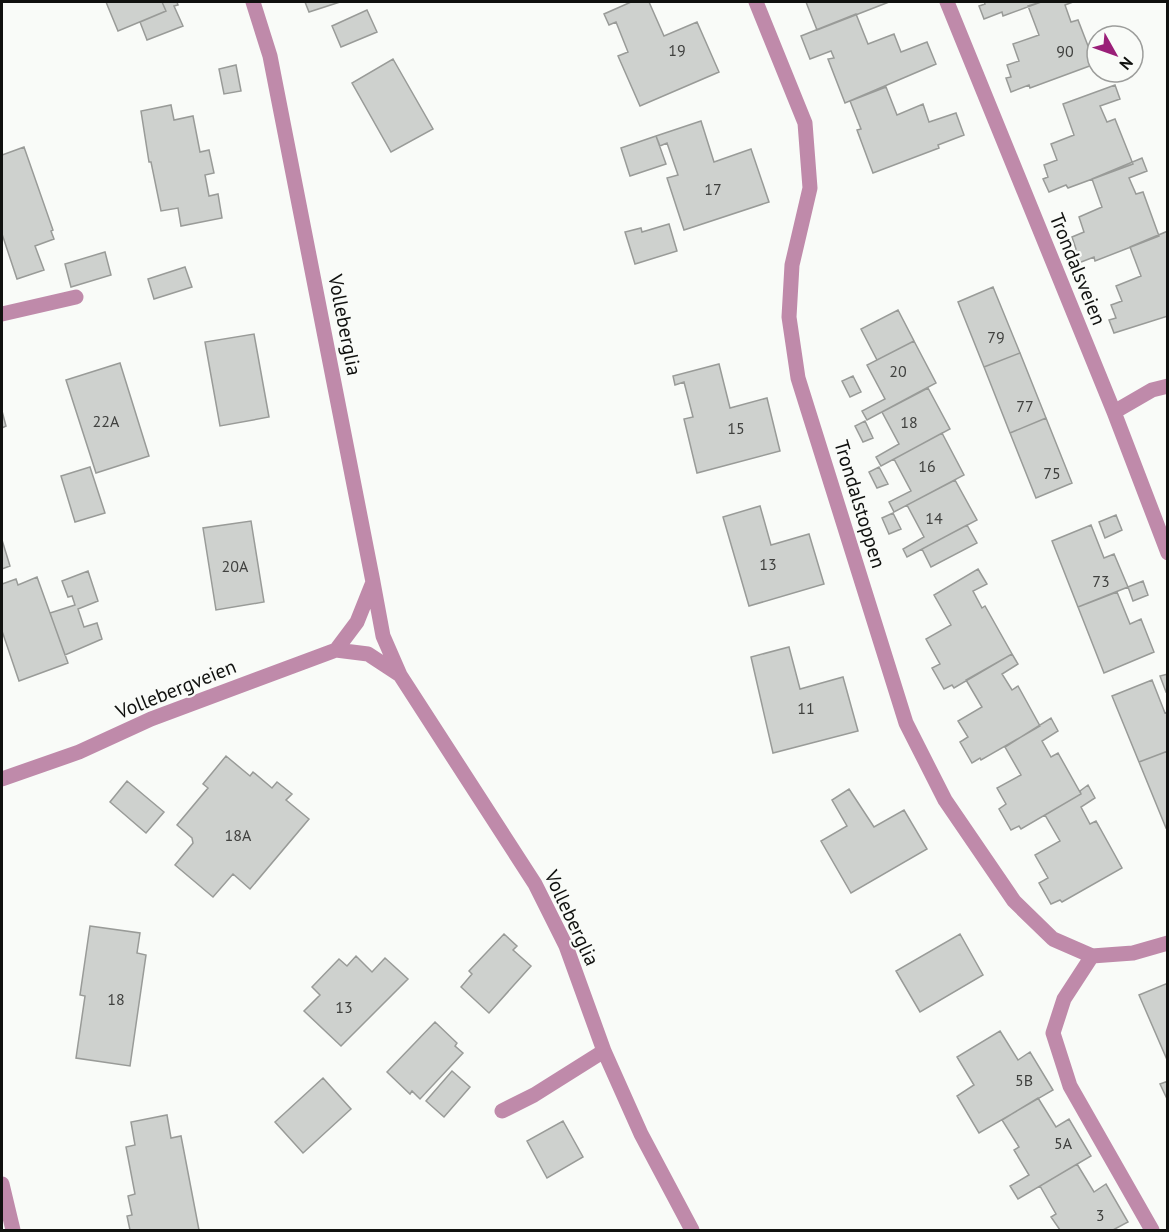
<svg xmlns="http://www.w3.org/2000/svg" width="1169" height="1232" viewBox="0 0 1169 1232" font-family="'PT Sans',sans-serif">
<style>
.building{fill:#ced1ce;stroke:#999b98;stroke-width:1.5}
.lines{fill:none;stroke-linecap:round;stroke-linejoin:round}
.minor{stroke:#bf8aaa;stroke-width:15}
.labels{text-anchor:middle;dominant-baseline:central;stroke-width:4.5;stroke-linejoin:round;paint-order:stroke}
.number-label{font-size:16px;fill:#40413f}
.street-label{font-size:20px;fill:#10110f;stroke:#f9fbf8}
</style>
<rect width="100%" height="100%" fill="#f9fbf8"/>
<path class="building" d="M 106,2 L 162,2 L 166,11 L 118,31 Z
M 162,2 L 177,2 L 178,5 L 174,6 L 183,26 L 147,40 L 140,22 L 166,11 Z
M 305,2 L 340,2 L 309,12 Z
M 631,2 L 649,2 L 664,36 L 697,22 L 719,72 L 640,106 L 618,56 L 628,52 L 616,22 L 609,25 L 604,14 Z
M 806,2 L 889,2 L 817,30 Z
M 984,2 L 1041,2 L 1003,16 L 1002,12 L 984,19 L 979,6 L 985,4 Z
M 1041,2 L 1073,2 L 1065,5 L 1071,22 L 1078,20 L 1095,64 L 1030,88 L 1029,85 L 1011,92 L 1006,78 L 1011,77 L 1007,65 L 1019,61 L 1013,44 L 1039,35 L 1028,6 Z
M 367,10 L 377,32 L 341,47 L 332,26 Z
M 856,14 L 868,44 L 894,34 L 901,52 L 927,42 L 936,64 L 845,103 L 828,59 L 834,58 L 831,51 L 810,59 L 801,36 Z
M 393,59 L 433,129 L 391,152 L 352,83 Z
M 236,65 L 241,91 L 224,94 L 219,69 Z
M 1115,85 L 1120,99 L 1100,106 L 1107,122 L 1115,119 L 1133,164 L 1068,188 L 1066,185 L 1049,192 L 1043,179 L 1048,177 L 1044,165 L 1057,160 L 1051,144 L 1074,135 L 1063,104 Z
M 886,87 L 897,115 L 923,104 L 929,122 L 956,113 L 964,135 L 938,145 L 939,148 L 873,173 L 857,130 L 861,129 L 850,101 Z
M 171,105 L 174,120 L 193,116 L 200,152 L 209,150 L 214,173 L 205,175 L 209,196 L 218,194 L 222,218 L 181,226 L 178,208 L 161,211 L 151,162 L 149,162 L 141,111 Z
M 701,121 L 714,162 L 751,149 L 769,202 L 684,230 L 667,178 L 678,175 L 667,143 L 660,146 L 656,136 Z
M 656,136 L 666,164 L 630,176 L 621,148 Z
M 24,147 L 53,230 L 51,231 L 54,239 L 35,246 L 44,270 L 17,279 L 2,234 L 2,155 Z
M 1142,158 L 1147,171 L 1129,178 L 1136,194 L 1143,192 L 1159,236 L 1095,261 L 1094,257 L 1076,264 L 1071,251 L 1076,249 L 1072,237 L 1084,232 L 1079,217 L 1102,207 L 1092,179 Z
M 669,224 L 677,251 L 635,264 L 625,232 L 641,228 L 642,232 Z
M 1168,231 L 1168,316 L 1114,333 L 1109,320 L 1116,318 L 1111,305 L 1122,301 L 1116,286 L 1141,276 L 1130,247 Z
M 105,252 L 111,275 L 71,287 L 65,264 Z
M 185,267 L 192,287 L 154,299 L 148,279 Z
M 993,287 L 1020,353 L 984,367 L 958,302 Z
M 898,310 L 914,341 L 877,360 L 861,329 Z
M 254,334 L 269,417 L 220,426 L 205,342 Z
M 914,341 L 936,383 L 867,420 L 862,411 L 885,399 L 867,365 Z
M 1020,353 L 1046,418 L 1010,433 L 984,367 Z
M 120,363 L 149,456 L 96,473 L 66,380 Z
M 719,364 L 730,408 L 767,398 L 780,451 L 697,473 L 684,419 L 693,417 L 684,382 L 675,385 L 673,376 Z
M 853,376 L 861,392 L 850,397 L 842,381 Z
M 928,388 L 950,429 L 881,466 L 876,457 L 899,444 L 882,412 Z
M 2,411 L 6,426 L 2,428 Z
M 1046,418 L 1072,483 L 1036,498 L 1010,433 Z
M 865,421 L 873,438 L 863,442 L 855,426 Z
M 942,433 L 964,475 L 894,512 L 889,502 L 911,491 L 894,459 Z
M 90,467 L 105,513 L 75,522 L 61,476 Z
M 879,467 L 888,484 L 877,488 L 869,472 Z
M 955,480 L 977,520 L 907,557 L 903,549 L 924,537 L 907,505 Z
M 760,506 L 771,545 L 809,534 L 824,584 L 749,606 L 723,517 Z
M 893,513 L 901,529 L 889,534 L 882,518 Z
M 1116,515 L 1122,530 L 1105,538 L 1099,522 Z
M 251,521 L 264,602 L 216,610 L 203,528 Z
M 967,525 L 977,543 L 931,567 L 922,549 Z
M 1091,525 L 1104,558 L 1114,554 L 1128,587 L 1078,607 L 1052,541 Z
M 2,540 L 10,566 L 2,569 Z
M 978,569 L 987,584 L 973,591 L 982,608 L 985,606 L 1012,654 L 954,688 L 952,685 L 944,689 L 932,668 L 940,664 L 926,639 L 951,625 L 934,595 Z
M 88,571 L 98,601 L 78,609 L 84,627 L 97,623 L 102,639 L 65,655 L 50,613 L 75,605 L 72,596 L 68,597 L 62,581 Z
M 37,577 L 68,663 L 19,681 L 2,631 L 2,584 L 16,579 L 18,585 Z
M 1143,581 L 1148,595 L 1133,601 L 1128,587 Z
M 1117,592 L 1130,624 L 1141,619 L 1154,652 L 1104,673 L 1078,607 Z
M 789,647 L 800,689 L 843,677 L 858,731 L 773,753 L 751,657 Z
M 1012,654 L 1018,664 L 1002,674 L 1012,690 L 1018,686 L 1040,726 L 981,760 L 980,758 L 972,763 L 960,742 L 968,737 L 958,721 L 982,707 L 966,680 Z
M 1168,674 L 1168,691 L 1166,692 L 1160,676 Z
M 1152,680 L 1165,713 L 1168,712 L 1168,751 L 1139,762 L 1112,696 Z
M 1051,718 L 1058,731 L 1042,741 L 1051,757 L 1058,753 L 1081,794 L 1021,829 L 1019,826 L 1011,830 L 999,809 L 1006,804 L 997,788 L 1021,775 L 1005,747 Z
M 1168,751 L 1168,827 L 1166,828 L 1139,762 Z
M 226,756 L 250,776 L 253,772 L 272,788 L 277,782 L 292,794 L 286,800 L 309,819 L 250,889 L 233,874 L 213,897 L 175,865 L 193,843 L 192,838 L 177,825 L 208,788 L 203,784 Z
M 127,781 L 164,812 L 146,833 L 110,802 Z
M 1088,785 L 1095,798 L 1081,807 L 1090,824 L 1096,821 L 1122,868 L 1062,902 L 1060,900 L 1051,904 L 1039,883 L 1048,878 L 1035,855 L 1060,841 L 1045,815 L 1081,794 L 1080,791 Z
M 849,789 L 874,827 L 904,810 L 927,849 L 851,893 L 821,841 L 847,826 L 832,800 Z
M 90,926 L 140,933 L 137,953 L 146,955 L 130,1066 L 76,1058 L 85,996 L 80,995 Z
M 504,934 L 517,946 L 513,950 L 531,966 L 489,1013 L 461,987 L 472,974 L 469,971 Z
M 960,934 L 983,975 L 920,1012 L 896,971 Z
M 356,956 L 372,972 L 385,958 L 408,979 L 341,1046 L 304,1011 L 320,995 L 312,987 L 339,959 L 347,966 Z
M 1168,983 L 1168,1062 L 1139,995 Z
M 435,1022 L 457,1043 L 455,1046 L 463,1053 L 420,1099 L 412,1091 L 410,1094 L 387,1072 Z
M 1000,1031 L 1018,1060 L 1030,1052 L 1053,1090 L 979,1133 L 957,1096 L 974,1085 L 957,1057 Z
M 452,1071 L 470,1087 L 444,1117 L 426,1101 Z
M 323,1078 L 351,1109 L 303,1153 L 275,1122 Z
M 1168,1081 L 1168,1101 L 1160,1084 Z
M 1038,1098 L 1056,1127 L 1069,1119 L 1091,1156 L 1018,1199 L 1010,1186 L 1029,1175 L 1014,1150 L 1019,1147 L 1002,1120 Z
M 167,1115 L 171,1138 L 181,1136 L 199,1230 L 130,1230 L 127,1216 L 132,1215 L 128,1196 L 135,1194 L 126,1147 L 135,1145 L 131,1122 Z
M 563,1121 L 583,1157 L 547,1178 L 527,1141 Z
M 1077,1164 L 1094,1192 L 1106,1184 L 1128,1222 L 1113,1230 L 1060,1230 L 1051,1217 L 1056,1214 L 1040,1186 Z"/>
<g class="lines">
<path class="minor" d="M 253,2 L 270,56 L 373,582 L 357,622 L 336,650
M 756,2 L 805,123 L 810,188 L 792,265 L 789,317 L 798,378 L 906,723 L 945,800 L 1014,901 L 1053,939 L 1092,956 L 1133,953 L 1168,943
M 947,2 L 1114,412 L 1168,553
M 2,314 L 76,297
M 1114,412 L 1152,390 L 1168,386
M 373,582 L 383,636 L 400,675
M 2,779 L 79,752 L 151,719 L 336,650 L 368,654 L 400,675 L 535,884 L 566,946 L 604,1051 L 641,1134 L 692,1230
M 1092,956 L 1064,999 L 1053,1033 L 1070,1086 L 1152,1230
M 502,1111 L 534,1095 L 604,1051
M 2,1184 L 13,1230"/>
</g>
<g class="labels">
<g class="number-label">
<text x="677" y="50">19</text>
<text x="1065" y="51">90</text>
<text x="713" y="189">17</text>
<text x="996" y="337">79</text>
<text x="898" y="371">20</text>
<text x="1025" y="406">77</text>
<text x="106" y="421">22A</text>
<text x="909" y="422">18</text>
<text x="736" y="428">15</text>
<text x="927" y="466">16</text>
<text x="1052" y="473">75</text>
<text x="934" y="518">14</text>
<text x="768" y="564">13</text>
<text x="235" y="566">20A</text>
<text x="1101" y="581">73</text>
<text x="806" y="708">11</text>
<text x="238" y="835">18A</text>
<text x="116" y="999">18</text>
<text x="344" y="1007">13</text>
<text x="1024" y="1080">5B</text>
<text x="1063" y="1143">5A</text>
<text x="1100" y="1215">3</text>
</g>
<g class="street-label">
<text transform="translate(1078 269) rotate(68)">Trondalsveien</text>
<text transform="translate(345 325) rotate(79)">Volleberglia</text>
<text transform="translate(860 504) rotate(73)">Trondalstoppen</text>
<text transform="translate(176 689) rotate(-22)">Vollebergveien</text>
<text transform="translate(572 918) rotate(65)">Volleberglia</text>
</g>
</g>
<rect width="1169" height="1232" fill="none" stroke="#10110f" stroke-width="6"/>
<g transform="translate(1115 54) rotate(130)"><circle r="28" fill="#f9fbf8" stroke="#9c9d9b" stroke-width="1.5"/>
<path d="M0-4.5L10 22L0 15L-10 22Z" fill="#9a1f78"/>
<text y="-9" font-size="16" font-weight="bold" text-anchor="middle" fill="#10110f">N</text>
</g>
</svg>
